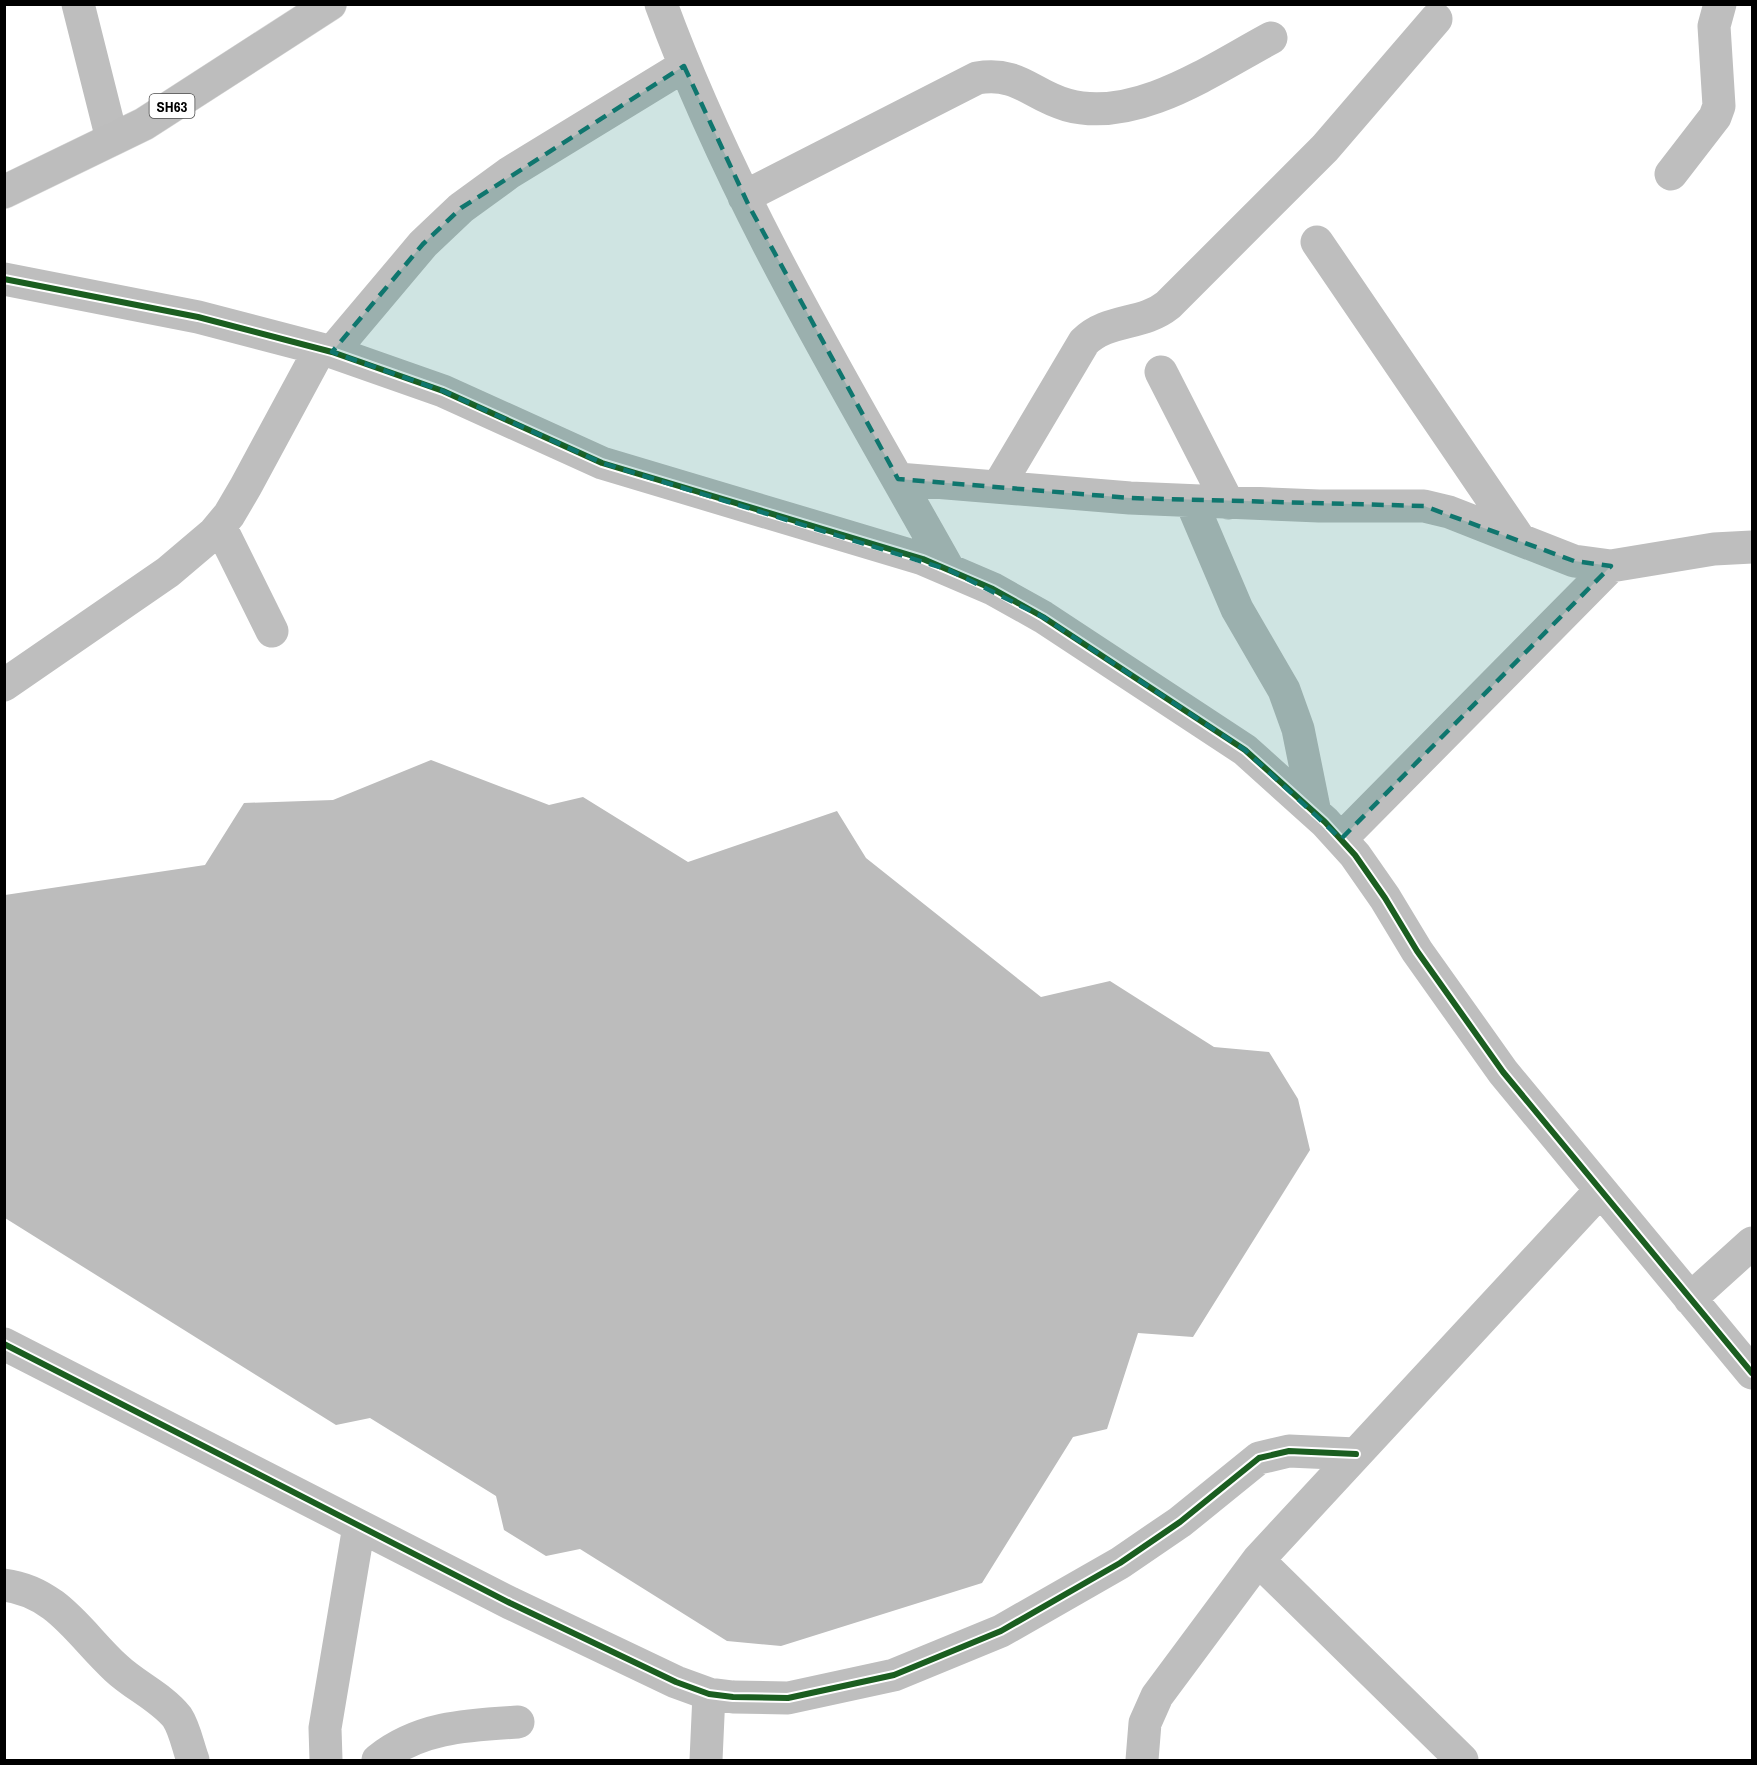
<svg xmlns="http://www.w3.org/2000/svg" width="1757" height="1765" viewBox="0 0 1757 1765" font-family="'Archivo Narrow',sans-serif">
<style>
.water{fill:#bcbcbc}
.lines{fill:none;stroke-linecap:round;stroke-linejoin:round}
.major-casing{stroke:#dbdbdb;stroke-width:34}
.minor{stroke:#bebebe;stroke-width:33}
.major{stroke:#bdbdbd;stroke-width:33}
.cycleway-casing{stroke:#fff;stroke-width:10}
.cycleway{stroke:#1b5e20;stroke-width:6}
.marked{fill:#0f766e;fill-opacity:0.2;stroke:#0f766e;stroke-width:4.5;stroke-dasharray:12 8;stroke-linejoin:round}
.labels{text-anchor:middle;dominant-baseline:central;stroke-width:4.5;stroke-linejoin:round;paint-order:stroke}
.shield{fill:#fff;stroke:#4c4c4c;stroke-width:1.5}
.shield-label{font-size:15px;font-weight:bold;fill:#000}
</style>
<rect width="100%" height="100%" fill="#fff"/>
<path class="water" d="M 431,760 L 549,805 L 583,797 L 688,862 L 837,811 L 866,858 L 1041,997 L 1110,981 L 1214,1047 L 1269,1052 L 1298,1099 L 1310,1150 L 1193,1337 L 1138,1333 L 1107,1429 L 1073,1437 L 982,1583 L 781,1646 L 727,1641 L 580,1549 L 546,1556 L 504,1530 L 496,1496 L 370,1418 L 336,1425 L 5,1218 L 5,895 L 205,865 L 244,803 L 333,800 Z"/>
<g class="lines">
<g class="major-casing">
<path id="major" d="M 4,192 L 144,124 L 330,4"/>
</g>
<path class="minor" d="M 78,4 L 112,139
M 661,4 C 734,203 846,386 949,570
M 1671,174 L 1715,117 L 1719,106 L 1714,26 L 1720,4
M 744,197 L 977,78 C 1019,71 1031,95 1067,105 C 1136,124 1213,69 1271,38
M 1317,242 L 1520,540
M 4,279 L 198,317 L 332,352 L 443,391 L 602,463 L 923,559 L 993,589 L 1043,617 L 1245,750 L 1325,822 L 1355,855 L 1385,898 L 1417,951 L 1503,1072 L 1752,1373
M 332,352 L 423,244 L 461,208 L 509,173 L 684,66
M 1161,372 L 1228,503
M 898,479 L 1130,498 L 1319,506 L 1424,506 L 1449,512 L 1574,561 L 1611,566 L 1714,549 L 1752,547
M 998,487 L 1084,342 C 1108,318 1142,326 1168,305 L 1325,148 L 1436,19
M 1191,501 L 1237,609 L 1284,690 L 1298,729 L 1315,813
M 220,526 L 272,631
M 4,685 L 168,572 L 214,533 L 229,515 L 246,486 L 320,349
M 1341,839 L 1611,566
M 1690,1299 L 1752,1243
M 4,1344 L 510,1603 L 676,1682 L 709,1694 L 733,1697 L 788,1698 L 894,1675 L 1001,1631 L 1120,1563 L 1180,1522 L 1259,1458 L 1289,1451 L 1356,1454
M 1258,1560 L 1462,1760
M 4,1585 C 58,1592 80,1635 116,1668 C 135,1686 161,1697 177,1717 C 185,1729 188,1747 193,1760
M 326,1760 L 325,1728 L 359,1526
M 378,1760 C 419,1727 467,1725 518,1722
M 706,1760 L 709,1694
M 1142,1760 L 1145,1723 L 1157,1696 L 1258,1560 L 1600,1191"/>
<use href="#major" class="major"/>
<g class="cycleway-casing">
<path id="cycleway" d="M 4,279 L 198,317 L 332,352 L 443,391 L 602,463 L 923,559 L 993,589 L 1043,617 L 1245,750 L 1325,822 L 1355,855 L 1385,898 L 1417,951 L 1503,1072 L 1752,1373
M 4,1344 L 510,1603 L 676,1682 L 709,1694 L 733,1697 L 788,1698 L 894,1675 L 1001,1631 L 1120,1563 L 1180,1522 L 1259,1458 L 1289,1451 L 1356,1454"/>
</g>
<use href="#cycleway" class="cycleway"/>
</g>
<path class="marked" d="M 684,66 L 749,206 L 898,479 L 1130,498 L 1424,506 L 1574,561 L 1611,566 L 1341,839 L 1245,750 L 1043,617 L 949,570 L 602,463 L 443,391 L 332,352 L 423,244 L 461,208 Z"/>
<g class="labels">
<rect class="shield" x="149.5" y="94" width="45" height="24" rx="4.5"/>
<g class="shield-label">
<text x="172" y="106">SH63</text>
</g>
</g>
<rect width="1757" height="1765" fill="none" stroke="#000000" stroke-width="12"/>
</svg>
